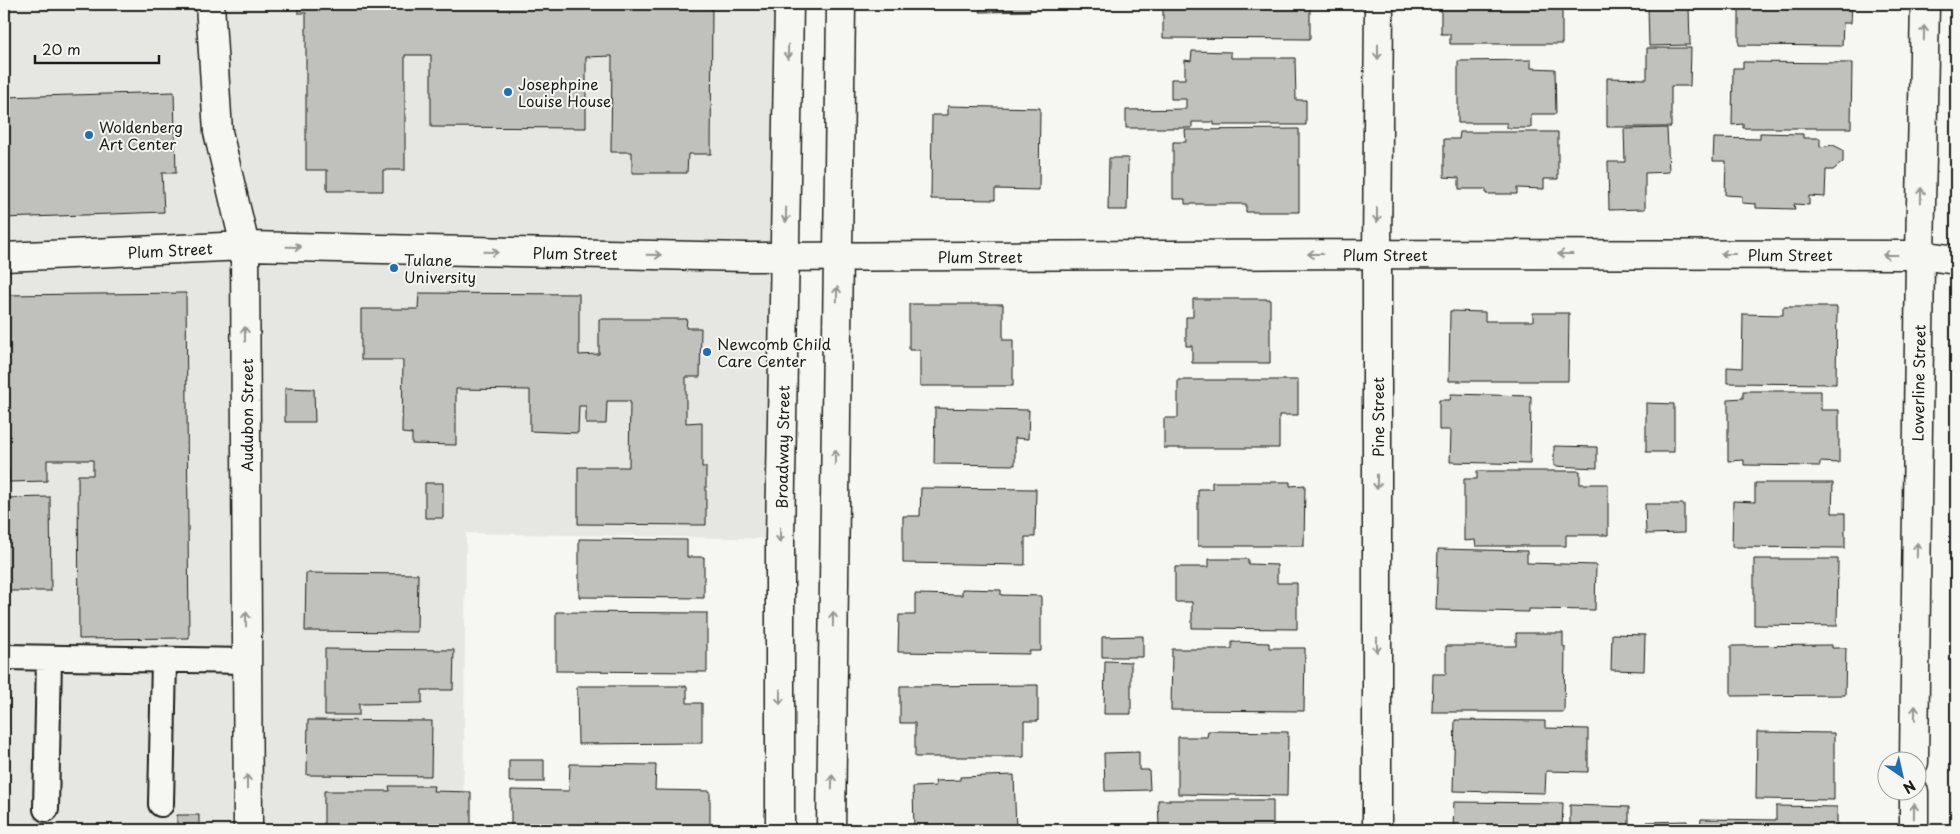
<svg xmlns="http://www.w3.org/2000/svg" width="1960" height="834" viewBox="0 0 1960 834" font-family="'Playpen Sans',sans-serif">
<style>
.built{fill:#e6e6e2}
.building{fill:#c0c0bd;stroke:#1c1c1c}
.lines{fill:none;stroke-linecap:round;stroke-linejoin:round}
.service-casing{stroke:#1c1c1c;stroke-width:28}
.minor-casing{stroke:#1c1c1c;stroke-width:31}
.tertiary-casing{stroke:#1c1c1c;stroke-width:31}
.service{stroke:#f6f6f2;stroke-width:24}
.minor{stroke:#f6f6f2;stroke-width:28}
.tertiary{stroke:#f6f6f2;stroke-width:28}
.oneway{stroke:#949492}
.poi-dot{fill:#1f6fb2;stroke:#f6f6f2;stroke-width:2}
.labels{text-anchor:middle;dominant-baseline:central;stroke-width:4;stroke-linejoin:round;paint-order:stroke}
.poi-label{font-size:15px;fill:#1c1c1c;stroke:#f6f6f2;text-anchor:start}
.street-label{font-size:15px;fill:#1c1c1c;stroke:#f6f6f2}
</style>
<rect width="100%" height="100%" fill="#f6f6f2"/>
<filter id="ink" filterUnits="userSpaceOnUse"><feTurbulence type="fractalNoise" baseFrequency=".02" numOctaves="2"/><feDisplacementMap in="SourceGraphic" scale="10" xChannelSelector="R" yChannelSelector="G"/><feConvolveMatrix kernelMatrix="1 2 1 2 8 2 1 2 1" color-interpolation-filters="sRGB"/></filter>
<g filter="url(#ink)">
<path class="built" d="M 4,4 L 788,4 L 780,539 L 466,533 L 463,830 L 4,830 Z"/>
<path class="building" d="M 298,4 L 539,4 L 612,6 L 612,4 L 712,4 L 711,154 L 688,154 L 687,173 L 632,173 L 632,152 L 611,152 L 612,56 L 586,57 L 586,128 L 431,127 L 431,55 L 405,55 L 405,170 L 383,170 L 383,191 L 327,191 L 327,170 L 306,170 L 306,13 L 298,13 Z
M 910,4 L 1030,4 L 1030,11 L 980,12 L 980,7 L 911,8 Z
M 1163,4 L 1310,4 L 1310,39 L 1163,38 Z
M 1441,4 L 1562,4 L 1562,44 L 1450,44 L 1450,34 L 1441,34 Z
M 1739,4 L 1852,4 L 1851,23 L 1843,23 L 1842,46 L 1739,45 Z
M 1648,7 L 1689,7 L 1690,45 L 1649,46 Z
M 1647,48 L 1691,48 L 1690,86 L 1671,86 L 1671,127 L 1607,127 L 1607,78 L 1647,79 Z
M 1192,51 L 1231,52 L 1231,58 L 1295,58 L 1296,100 L 1306,100 L 1306,125 L 1214,125 L 1214,122 L 1192,122 L 1192,128 L 1126,128 L 1126,110 L 1186,109 L 1186,99 L 1171,99 L 1171,79 L 1185,79 L 1185,60 L 1191,61 Z
M 1531,60 L 1531,68 L 1555,69 L 1556,114 L 1531,114 L 1531,128 L 1507,128 L 1507,123 L 1458,123 L 1458,61 Z
M 1743,62 L 1852,63 L 1851,128 L 1743,128 L 1743,124 L 1732,125 L 1733,68 L 1743,68 Z
M 174,92 L 176,173 L 162,173 L 164,212 L 4,218 L 4,97 Z
M 948,106 L 1040,108 L 1039,190 L 995,189 L 995,200 L 931,199 L 932,115 L 948,115 Z
M 1667,128 L 1669,172 L 1645,173 L 1645,209 L 1609,210 L 1608,162 L 1625,162 L 1624,129 Z
M 1299,129 L 1299,212 L 1246,212 L 1246,204 L 1185,204 L 1185,199 L 1173,199 L 1173,142 L 1186,142 L 1185,130 Z
M 1460,132 L 1558,132 L 1558,179 L 1544,179 L 1544,189 L 1517,188 L 1517,194 L 1486,194 L 1486,189 L 1459,189 L 1459,178 L 1444,177 L 1444,139 L 1459,139 Z
M 1760,133 L 1803,134 L 1803,138 L 1820,138 L 1820,147 L 1833,145 L 1843,150 L 1843,162 L 1833,170 L 1826,170 L 1825,197 L 1809,196 L 1809,205 L 1794,204 L 1795,209 L 1756,208 L 1756,204 L 1742,203 L 1742,196 L 1725,195 L 1726,161 L 1713,161 L 1714,138 L 1760,139 Z
M 1109,158 L 1128,158 L 1127,210 L 1108,210 Z
M 186,293 L 189,638 L 79,639 L 78,475 L 93,475 L 93,460 L 47,460 L 47,481 L 9,482 L 9,470 L 4,470 L 4,295 Z
M 419,293 L 579,294 L 579,355 L 599,354 L 599,319 L 687,319 L 686,328 L 701,328 L 700,377 L 686,377 L 686,423 L 702,422 L 702,467 L 706,467 L 706,525 L 578,524 L 578,467 L 629,467 L 630,401 L 607,401 L 606,424 L 586,424 L 586,406 L 579,406 L 578,433 L 530,431 L 530,390 L 456,389 L 456,445 L 412,444 L 412,434 L 402,433 L 403,360 L 361,360 L 361,309 L 418,309 Z
M 1193,299 L 1270,299 L 1270,363 L 1192,363 L 1192,346 L 1186,346 L 1186,317 L 1193,317 Z
M 909,304 L 1003,304 L 1003,340 L 1013,340 L 1013,386 L 920,386 L 920,350 L 909,350 Z
M 1783,307 L 1837,307 L 1836,384 L 1727,383 L 1727,367 L 1742,368 L 1743,314 L 1783,315 Z
M 1450,311 L 1485,312 L 1485,321 L 1533,321 L 1533,313 L 1569,313 L 1568,381 L 1449,381 Z
M 1178,380 L 1298,380 L 1298,415 L 1279,415 L 1279,448 L 1164,448 L 1164,418 L 1178,418 Z
M 285,388 L 314,389 L 315,422 L 285,422 Z
M 1743,391 L 1821,391 L 1821,410 L 1839,410 L 1839,463 L 1820,462 L 1820,466 L 1744,465 L 1744,460 L 1728,461 L 1728,399 L 1743,398 Z
M 1451,394 L 1531,396 L 1530,464 L 1450,462 L 1451,430 L 1439,430 L 1439,400 L 1450,400 Z
M 1646,403 L 1674,404 L 1674,452 L 1646,452 Z
M 935,408 L 1029,410 L 1028,439 L 1015,438 L 1015,465 L 934,464 Z
M 1554,446 L 1597,447 L 1597,468 L 1554,466 Z
M 1477,471 L 1580,471 L 1580,484 L 1608,484 L 1608,535 L 1566,535 L 1566,546 L 1476,546 L 1475,540 L 1464,541 L 1464,479 L 1477,479 Z
M 1212,482 L 1290,482 L 1290,486 L 1305,485 L 1304,546 L 1198,546 L 1198,489 L 1212,489 Z
M 425,483 L 443,483 L 443,518 L 425,518 Z
M 1755,483 L 1833,483 L 1832,513 L 1845,513 L 1845,548 L 1732,547 L 1733,501 L 1755,502 Z
M 921,488 L 1036,489 L 1035,537 L 1025,537 L 1025,565 L 903,563 L 903,516 L 920,516 Z
M 50,497 L 51,591 L 4,591 L 4,498 Z
M 1645,504 L 1684,504 L 1684,533 L 1646,534 Z
M 579,539 L 687,540 L 687,557 L 704,557 L 704,598 L 579,597 Z
M 1438,549 L 1527,551 L 1527,563 L 1596,565 L 1595,610 L 1529,609 L 1529,612 L 1436,610 Z
M 1209,559 L 1248,559 L 1248,564 L 1277,565 L 1277,583 L 1297,583 L 1297,629 L 1192,628 L 1192,602 L 1175,602 L 1175,567 L 1209,567 Z
M 1754,559 L 1838,559 L 1837,626 L 1754,625 Z
M 306,573 L 418,574 L 417,632 L 305,631 Z
M 962,589 L 1001,590 L 1001,595 L 1041,596 L 1041,651 L 1029,651 L 1029,654 L 898,652 L 899,615 L 915,615 L 915,594 L 962,595 Z
M 556,612 L 707,613 L 707,672 L 556,671 Z
M 1516,633 L 1563,633 L 1563,646 L 1565,647 L 1564,712 L 1432,712 L 1433,674 L 1446,674 L 1446,646 L 1516,646 Z
M 1612,634 L 1645,635 L 1644,671 L 1611,670 Z
M 1143,636 L 1143,657 L 1102,657 L 1102,637 Z
M 1232,642 L 1269,643 L 1269,648 L 1305,648 L 1304,711 L 1171,710 L 1172,649 L 1232,649 Z
M 1832,645 L 1832,648 L 1846,648 L 1845,695 L 1731,696 L 1731,646 Z
M 325,649 L 454,650 L 453,690 L 422,690 L 422,703 L 359,704 L 359,715 L 325,715 Z
M 1105,661 L 1131,662 L 1131,714 L 1104,714 Z
M 1038,685 L 1038,721 L 1024,721 L 1024,757 L 915,757 L 915,723 L 900,723 L 900,686 Z
M 577,686 L 687,686 L 687,703 L 702,703 L 702,743 L 578,744 Z
M 308,720 L 432,721 L 431,776 L 307,775 Z
M 1455,720 L 1545,721 L 1545,728 L 1588,729 L 1588,772 L 1546,771 L 1545,793 L 1453,791 Z
M 1208,731 L 1288,732 L 1287,796 L 1178,794 L 1178,737 L 1207,737 Z
M 1757,732 L 1834,733 L 1834,800 L 1756,799 Z
M 1139,752 L 1139,770 L 1149,770 L 1150,790 L 1105,791 L 1104,753 Z
M 509,760 L 544,760 L 544,782 L 509,782 Z
M 570,764 L 656,765 L 655,790 L 710,791 L 710,830 L 511,830 L 511,790 L 569,791 Z
M 1014,775 L 1016,830 L 914,830 L 913,787 L 936,786 L 935,781 L 960,780 L 960,777 Z
M 389,786 L 434,786 L 433,791 L 471,792 L 471,830 L 324,830 L 324,791 L 390,791 Z
M 1158,800 L 1273,800 L 1273,828 L 1294,829 L 1294,830 L 1145,830 L 1145,826 L 1159,826 Z
M 1454,802 L 1563,803 L 1562,830 L 1453,830 Z
M 1570,805 L 1629,807 L 1629,830 L 1570,830 Z
M 1776,806 L 1837,807 L 1837,830 L 1700,830 L 1701,819 L 1776,820 Z
M 177,815 L 199,815 L 199,830 L 177,830 Z
M 1687,821 L 1687,830 L 1646,830 L 1646,822 Z"/>
<g class="lines">
<g class="service-casing">
<path id="service" d="M 4,657 L 247,661
M 161,804 L 164,660
M 46,809 L 49,658"/>
</g>
<g class="minor-casing">
<path id="minor" d="M 210,4 L 218,132 L 245,246 L 248,830
M 4,257 L 245,246 L 746,257 L 1377,254 L 1920,255 L 1956,260
M 1914,762 L 1920,255 L 1925,4
M 1377,830 L 1377,254 L 1379,4
M 1914,830 L 1914,792"/>
</g>
<g class="tertiary-casing">
<path id="tertiary" d="M 780,830 L 780,539 L 789,4
M 831,830 L 841,4"/>
</g>
<use href="#service" class="service"/>
<use href="#minor" class="minor"/>
<use href="#tertiary" class="tertiary"/>
</g>
<defs><path id="oneway-shaft" d="M-6 0H5M1.5-3L5.5 0L1.5 3" fill="none" stroke-width="1.6" stroke-linecap="round" stroke-linejoin="round" transform="scale(1.25)"/></defs>
<g class="oneway">
<use href="#oneway-shaft" transform="translate(1924 33) rotate(-89)"/>
<use href="#oneway-shaft" transform="translate(788 52) rotate(91)"/>
<use href="#oneway-shaft" transform="translate(1378 52) rotate(90)"/>
<use href="#oneway-shaft" transform="translate(1921 195) rotate(-89)"/>
<use href="#oneway-shaft" transform="translate(786 215) rotate(91)"/>
<use href="#oneway-shaft" transform="translate(1377 215) rotate(90)"/>
<use href="#oneway-shaft" transform="translate(294 247) rotate(1)"/>
<use href="#oneway-shaft" transform="translate(491 252) rotate(1)"/>
<use href="#oneway-shaft" transform="translate(1315 254) rotate(180)"/>
<use href="#oneway-shaft" transform="translate(1565 254) rotate(-180)"/>
<use href="#oneway-shaft" transform="translate(1728 254) rotate(-180)"/>
<use href="#oneway-shaft" transform="translate(654 255) rotate(1)"/>
<use href="#oneway-shaft" transform="translate(1890 255) rotate(-180)"/>
<use href="#oneway-shaft" transform="translate(837 294) rotate(-89)"/>
<use href="#oneway-shaft" transform="translate(245 334) rotate(-90)"/>
<use href="#oneway-shaft" transform="translate(835 457) rotate(-89)"/>
<use href="#oneway-shaft" transform="translate(1377 482) rotate(90)"/>
<use href="#oneway-shaft" transform="translate(780 535) rotate(91)"/>
<use href="#oneway-shaft" transform="translate(1917 550) rotate(-89)"/>
<use href="#oneway-shaft" transform="translate(246 619) rotate(-90)"/>
<use href="#oneway-shaft" transform="translate(833 619) rotate(-89)"/>
<use href="#oneway-shaft" transform="translate(1377 645) rotate(90)"/>
<use href="#oneway-shaft" transform="translate(780 697) rotate(90)"/>
<use href="#oneway-shaft" transform="translate(1915 713) rotate(-89)"/>
<use href="#oneway-shaft" transform="translate(247 782) rotate(-90)"/>
<use href="#oneway-shaft" transform="translate(832 782) rotate(-89)"/>
<use href="#oneway-shaft" transform="translate(1914 811) rotate(-89)"/>
</g>
</g>
<g class="poi-dot">
<circle cx="508" cy="92" r="5"/>
<circle cx="89" cy="135" r="5"/>
<circle cx="394" cy="268" r="5"/>
<circle cx="707" cy="352" r="5"/>
</g>
<g class="labels">
<g class="poi-label">
<text x="518" y="83">Josephpine<tspan x="518" dy="17">Louise House</tspan></text>
<text x="99" y="126">Woldenberg<tspan x="99" dy="17">Art Center</tspan></text>
<text x="404" y="259">Tulane<tspan x="404" dy="17">University</tspan></text>
<text x="717" y="343">Newcomb Child<tspan x="717" dy="17">Care Center</tspan></text>
</g>
<g class="street-label">
<text transform="translate(170 250) rotate(-3)">Plum Street</text>
<text transform="translate(575 253) rotate(1)">Plum Street</text>
<text x="1385" y="254">Plum Street</text>
<text x="1790" y="254">Plum Street</text>
<text x="980" y="256">Plum Street</text>
<text transform="translate(1918 383) rotate(-89)">Lowerline Street</text>
<text transform="translate(246 415) rotate(-90)">Audubon Street</text>
<text transform="translate(1377 417) rotate(-90)">Pine Street</text>
<text transform="translate(782 447) rotate(-89)">Broadway Street</text>
</g>
</g>
<rect width="1960" height="834" fill="none" stroke="#f6f6f2" stroke-width="20"/>
<rect x="10" y="10" width="1940" height="814" fill="none" stroke="#1c1c1c" stroke-width="2" filter="url(#ink)"/>
<g transform="translate(1902 776) rotate(146)"><circle r="24" fill="#f6f6f2" stroke="#9f9f9c"/>
<path d="M0-4L9 19L0 12L-9 19Z" fill="#1f6fb2"/>
<text y="-8" font-size="14" font-weight="bold" text-anchor="middle" fill="#1c1c1c">N</text>
</g>
<path d="M35 55v8h124v-8" fill="none" stroke="#1c1c1c" stroke-width="2.5"/>
<text x="42" y="55" font-size="15" fill="#1c1c1c" stroke="#f6f6f2" stroke-width="4" paint-order="stroke">20 m</text>
</svg>
